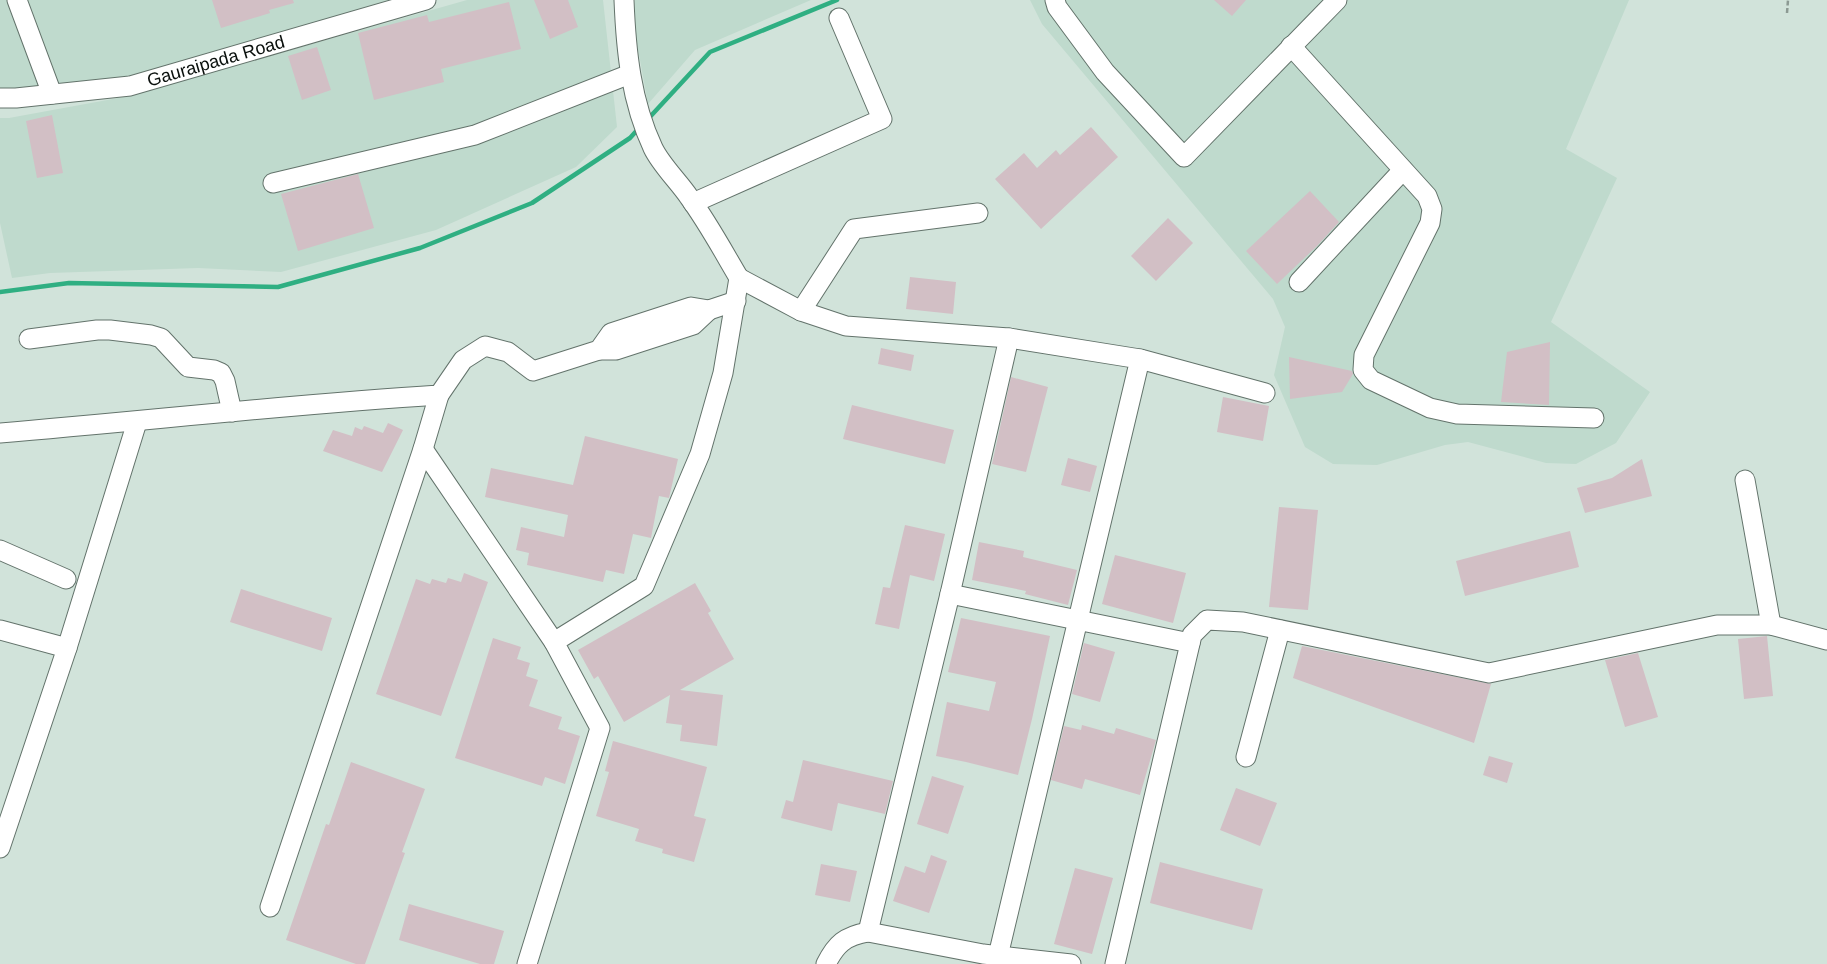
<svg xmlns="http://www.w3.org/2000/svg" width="1827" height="964" viewBox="0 0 1827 964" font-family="Arial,sans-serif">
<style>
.built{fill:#bfdacd}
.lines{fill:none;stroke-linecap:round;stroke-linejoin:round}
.stream{stroke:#2faf82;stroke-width:4.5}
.building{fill:#d2bfc5}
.minor-casing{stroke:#63736b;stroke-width:21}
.path{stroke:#8c9a93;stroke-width:2.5;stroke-dasharray:5 2.5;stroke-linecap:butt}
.minor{stroke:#fff;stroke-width:19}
.labels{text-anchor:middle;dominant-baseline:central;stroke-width:4;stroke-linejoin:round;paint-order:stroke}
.street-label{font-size:18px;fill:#0a100d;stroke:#def1e7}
</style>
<rect width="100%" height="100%" fill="#d1e3da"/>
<path class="built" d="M 0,0 L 406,0 L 114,83 L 0,90 Z
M 467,0 L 603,0 L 617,127 L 576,167 L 436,230 L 281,272 L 198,268 L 50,273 L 12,278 L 0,223 L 0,118 L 9,118 L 129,96 Z
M 635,0 L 811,0 L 695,50 L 648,104 L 634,27 Z
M 1030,0 L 1629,0 L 1566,149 L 1617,178 L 1551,322 L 1650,392 L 1616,443 L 1576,464 L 1546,463 L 1468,442 L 1445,445 L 1377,465 L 1333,464 L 1305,447 L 1274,375 L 1285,327 L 1273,299 L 1042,24 Z"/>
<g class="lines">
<path class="stream" d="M 648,119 L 710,52 L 837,0
M 0,292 L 69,283 L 278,287 L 420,248 L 532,203 L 630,138 L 639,128"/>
</g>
<path class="building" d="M 212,0 L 293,0 L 294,3 L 269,10 L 270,13 L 221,28 Z
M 534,0 L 568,0 L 578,27 L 550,39 Z
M 1214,0 L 1246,0 L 1232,16 Z
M 509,2 L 521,49 L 441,69 L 444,82 L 374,100 L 358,33 L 427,15 L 429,22 Z
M 317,47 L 331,90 L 302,100 L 288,56 Z
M 52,115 L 63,173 L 37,178 L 26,121 Z
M 1091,127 L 1118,157 L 1041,229 L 995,179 L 1024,153 L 1037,168 L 1056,150 L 1060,155 Z
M 358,174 L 374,228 L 298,251 L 281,194 Z
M 1310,191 L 1339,222 L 1317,246 L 1277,284 L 1246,251 Z
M 1168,218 L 1193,243 L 1156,281 L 1131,256 Z
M 910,277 L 956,282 L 953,314 L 906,309 Z
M 1550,342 L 1549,405 L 1501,402 L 1507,352 Z
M 881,348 L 914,355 L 911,371 L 878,364 Z
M 1289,357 L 1352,371 L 1353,374 L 1342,392 L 1290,399 Z
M 1011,377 L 1048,387 L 1026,472 L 992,464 Z
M 1223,397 L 1269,406 L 1263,441 L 1217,432 Z
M 852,405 L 954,430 L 945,464 L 843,439 Z
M 388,423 L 403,430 L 382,472 L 323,451 L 333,430 L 352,436 L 355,427 L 362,430 L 364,426 L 383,433 Z
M 585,436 L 678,459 L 669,498 L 659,496 L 651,538 L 633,534 L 624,574 L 606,570 L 603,582 L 527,565 L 529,553 L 516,550 L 521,527 L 564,537 L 568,515 L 485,497 L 491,468 L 573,485 Z
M 1068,458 L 1097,466 L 1090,492 L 1061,485 Z
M 1642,459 L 1652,496 L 1585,513 L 1577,488 L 1612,478 Z
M 1279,507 L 1318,510 L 1308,610 L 1269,607 Z
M 905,525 L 945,534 L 934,581 L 910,575 L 899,629 L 875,624 L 883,587 L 890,588 Z
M 1570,531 L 1579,567 L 1465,596 L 1456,561 Z
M 979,542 L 1024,551 L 1023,557 L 1077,570 L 1068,605 L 1025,594 L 1026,591 L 972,580 Z
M 1115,555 L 1186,573 L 1173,623 L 1102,604 Z
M 464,573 L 488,582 L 441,716 L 376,694 L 416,579 L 430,584 L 432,579 L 446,583 L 448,578 L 461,582 Z
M 695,583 L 711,611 L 708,613 L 734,659 L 680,690 L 723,695 L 717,746 L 680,741 L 682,725 L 666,723 L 670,695 L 624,722 L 598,676 L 594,679 L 578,650 Z
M 241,589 L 332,618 L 322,651 L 230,622 Z
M 961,618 L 1050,636 L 1032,719 L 1018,775 L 966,762 L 936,756 L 947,702 L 989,711 L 996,682 L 948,672 Z
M 1767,636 L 1773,696 L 1744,699 L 1738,639 Z
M 493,638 L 521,647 L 517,659 L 530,663 L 526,676 L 538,680 L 529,706 L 562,717 L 558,729 L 580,736 L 565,784 L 545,777 L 542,786 L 455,758 Z
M 1084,643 L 1115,652 L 1100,702 L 1072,694 Z
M 1302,646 L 1491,684 L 1474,743 L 1293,678 Z
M 1638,653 L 1658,717 L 1625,727 L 1605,660 Z
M 1082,725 L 1114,734 L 1116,728 L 1156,740 L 1140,795 L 1085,779 L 1082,789 L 1051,780 L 1064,726 L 1081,730 Z
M 613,741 L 707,767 L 694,816 L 706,819 L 694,862 L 662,853 L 663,849 L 635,841 L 639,829 L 596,816 L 609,772 L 605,771 Z
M 1489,756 L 1513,763 L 1507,783 L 1483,775 Z
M 803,760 L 893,781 L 885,814 L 838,803 L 832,831 L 781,818 L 786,800 L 793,802 Z
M 351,762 L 425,789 L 402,852 L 405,853 L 365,964 L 356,964 L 286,940 L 326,824 L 329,825 Z
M 932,776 L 964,786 L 948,834 L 917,824 Z
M 1236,788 L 1277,803 L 1260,846 L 1220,830 Z
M 931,855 L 947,861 L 929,913 L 893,901 L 905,866 L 925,873 Z
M 1160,862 L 1263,889 L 1252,930 L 1150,903 Z
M 821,864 L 857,871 L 850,902 L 815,895 Z
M 1075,868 L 1113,878 L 1092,954 L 1054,944 Z
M 409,904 L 504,931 L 494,964 L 480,964 L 399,940 Z"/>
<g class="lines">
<g class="minor-casing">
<g id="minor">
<path d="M 17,0 L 52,94"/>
<path d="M 1055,0 L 1057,7 L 1105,72 L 1184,157 L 1337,0"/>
<path d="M 1291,46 L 1427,196 L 1432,209 L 1430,223 L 1364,355 L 1363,370 L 1371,380 L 1430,408 L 1457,414 L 1594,418"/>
<path id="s1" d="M 0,98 L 16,98 L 130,86 L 426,0"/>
<path d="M 273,183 L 475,135 L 630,74"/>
<path d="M 693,203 L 882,119 L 839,18"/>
<path d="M 739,278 L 801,311 L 846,326 L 1009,338 L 1140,359 L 998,956"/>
<path d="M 1299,282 L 1403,170"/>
<path d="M 801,311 L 854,229 L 978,213"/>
<path d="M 29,339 L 97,330 L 110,330 L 151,335 L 161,338 L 188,367 L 214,370 L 221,373 L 225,381 L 232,412"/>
<path d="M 599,350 L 616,350 L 693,325 L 709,310"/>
<path d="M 1140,359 L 1265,393"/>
<path d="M 0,433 C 146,421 292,404 439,395 L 463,360 L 485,346 L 508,352 L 533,371 L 599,350 L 611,333 L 691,307 L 709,310 L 736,301"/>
<path d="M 423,449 L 439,395"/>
<path d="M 1745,480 L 1771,625"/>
<path d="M 0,550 L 66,579"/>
<path d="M 950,594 L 1190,643"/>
<path d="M 0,630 L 67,648"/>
<path d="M 1246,757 L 1280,630"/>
<path d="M 0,848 L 67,648 L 137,422"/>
<path d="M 270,907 L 423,449 L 554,642"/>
<path d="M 868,932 L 950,594 L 1009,338"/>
<path d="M 527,964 L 600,728 L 554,642 L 644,586 L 700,454 L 723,373 L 739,278 C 723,251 708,223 689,197 C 679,182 661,165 653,148 C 631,101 626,51 624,0"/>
<path d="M 826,964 C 836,944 845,936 868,932 L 983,954 L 1071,964"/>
<path d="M 1115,964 L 1192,635 L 1207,620 L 1243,622 L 1489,673 L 1717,625 L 1771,625 L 1827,640"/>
</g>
</g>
<path class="path" d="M 1787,13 L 1788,0"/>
<use href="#minor" class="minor"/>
</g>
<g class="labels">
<g class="street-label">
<text stroke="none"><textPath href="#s1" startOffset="220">Gauraipada Road</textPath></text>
</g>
</g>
</svg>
